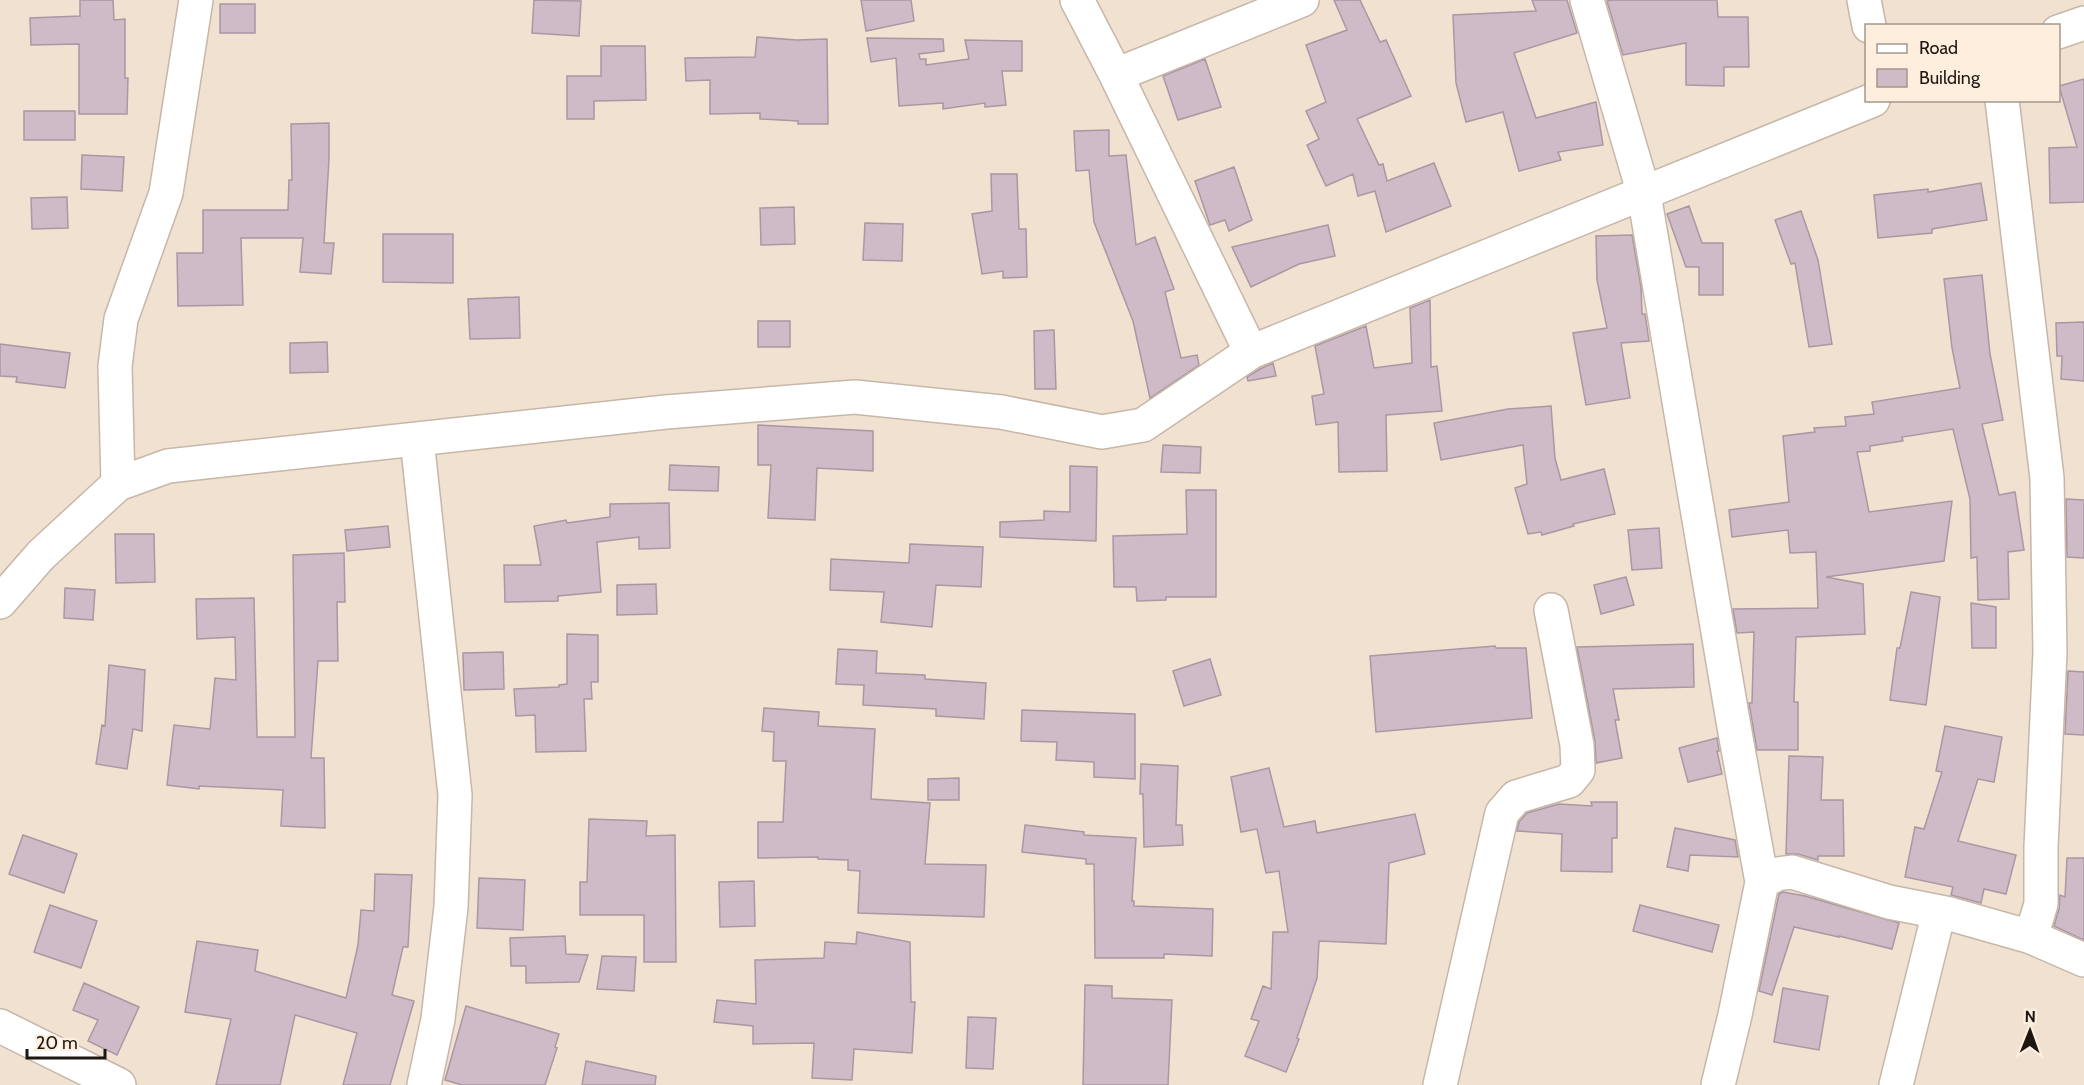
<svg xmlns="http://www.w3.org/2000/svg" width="2084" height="1085" viewBox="0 0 2084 1085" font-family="Cabin,sans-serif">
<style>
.building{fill:#cebbc7;stroke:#aa97a3;stroke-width:1.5}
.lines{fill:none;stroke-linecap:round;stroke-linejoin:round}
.minor-casing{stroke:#c6b7a8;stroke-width:36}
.minor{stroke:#fff;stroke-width:33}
</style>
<rect width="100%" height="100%" fill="#f1e1d1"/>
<path class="building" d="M 80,0 L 113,0 L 114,20 L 125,19 L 125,78 L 128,78 L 127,114 L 79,114 L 79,44 L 31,45 L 30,18 L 80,16 Z
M 534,0 L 581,1 L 579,36 L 532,33 Z
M 861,0 L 911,0 L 914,21 L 866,31 Z
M 1334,0 L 1360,0 L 1380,42 L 1386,40 L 1411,96 L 1357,119 L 1379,165 L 1383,164 L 1387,181 L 1434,163 L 1451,206 L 1386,232 L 1375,191 L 1358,196 L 1353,174 L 1326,186 L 1307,145 L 1319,139 L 1306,111 L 1326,102 L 1306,45 L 1347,30 Z
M 1532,0 L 1567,0 L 1577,33 L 1514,53 L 1536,118 L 1596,102 L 1603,145 L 1558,152 L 1561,160 L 1519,171 L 1503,112 L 1466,122 L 1456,83 L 1453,15 L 1536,11 Z
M 1613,0 L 1717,0 L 1718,17 L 1748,17 L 1749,67 L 1724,67 L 1724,86 L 1686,85 L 1686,43 L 1623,55 L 1607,1 Z
M 220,4 L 255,4 L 255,33 L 220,33 Z
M 757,37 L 797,40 L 827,39 L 828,124 L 798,124 L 798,121 L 760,119 L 760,113 L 710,114 L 710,80 L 686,81 L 685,58 L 755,57 Z
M 867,38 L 943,39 L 944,51 L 919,54 L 920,59 L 926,59 L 926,65 L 969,59 L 965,40 L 1022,41 L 1022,71 L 1002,71 L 1006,105 L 985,107 L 985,103 L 943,109 L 943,103 L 899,106 L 896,58 L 871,62 Z
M 601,46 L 645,46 L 646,100 L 594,101 L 594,119 L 567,119 L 567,76 L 601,76 Z
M 1205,59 L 1221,107 L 1178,120 L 1163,76 Z
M 2084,79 L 2084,202 L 2050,203 L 2049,148 L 2077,147 L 2059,86 Z
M 24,111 L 75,111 L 75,140 L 24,140 Z
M 329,123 L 329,159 L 324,243 L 334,243 L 331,274 L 300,272 L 303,238 L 241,238 L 243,305 L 178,306 L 177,253 L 203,253 L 203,210 L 288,210 L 289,180 L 292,180 L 291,124 Z
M 1109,130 L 1109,156 L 1126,155 L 1136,245 L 1155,237 L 1174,289 L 1165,292 L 1181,358 L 1197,355 L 1199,365 L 1150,398 L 1133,321 L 1094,222 L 1089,170 L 1076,171 L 1074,131 Z
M 82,155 L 124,157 L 122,191 L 81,189 Z
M 1234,167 L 1252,220 L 1229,231 L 1225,220 L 1210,225 L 1195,181 Z
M 991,174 L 1017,174 L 1019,229 L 1026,229 L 1027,277 L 1003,278 L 1003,271 L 982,274 L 972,214 L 992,211 Z
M 1981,183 L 1987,220 L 1932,229 L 1932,233 L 1878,238 L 1874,195 L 1928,189 L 1928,192 Z
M 67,197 L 68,228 L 32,229 L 31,198 Z
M 1689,206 L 1702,243 L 1723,243 L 1723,295 L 1699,295 L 1699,267 L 1686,267 L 1667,214 Z
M 794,207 L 795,244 L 761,245 L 760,208 Z
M 1801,211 L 1818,260 L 1832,344 L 1809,347 L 1795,263 L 1791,264 L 1775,220 Z
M 865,223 L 903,224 L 902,261 L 863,260 Z
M 1328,225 L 1335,256 L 1299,264 L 1251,287 L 1232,247 Z
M 383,234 L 453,234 L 453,283 L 383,282 Z
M 1632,235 L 1641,287 L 1642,314 L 1645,314 L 1649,341 L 1621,343 L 1630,398 L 1586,405 L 1573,333 L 1607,328 L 1597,280 L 1596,236 Z
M 1982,275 L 1990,354 L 2003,420 L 1982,424 L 1999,495 L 2015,492 L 2024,550 L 2008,552 L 2009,599 L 1978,600 L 1977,557 L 1971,558 L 1970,499 L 1953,429 L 1902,437 L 1903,441 L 1870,446 L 1870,451 L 1857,452 L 1869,512 L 1952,501 L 1944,561 L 1826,577 L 1863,584 L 1865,634 L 1796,637 L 1794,702 L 1798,702 L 1798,750 L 1757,750 L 1749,703 L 1752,703 L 1754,632 L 1737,633 L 1733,609 L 1818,608 L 1816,552 L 1790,553 L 1788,530 L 1732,537 L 1729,510 L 1789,502 L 1783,436 L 1815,432 L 1814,428 L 1846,426 L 1845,417 L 1874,414 L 1872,402 L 1960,388 L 1952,348 L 1944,279 Z
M 519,297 L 520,338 L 470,339 L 468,299 Z
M 1430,300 L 1431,367 L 1437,366 L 1442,411 L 1386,415 L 1387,471 L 1339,472 L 1338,422 L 1316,425 L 1312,396 L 1324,394 L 1315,346 L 1366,326 L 1374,368 L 1412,363 L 1410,308 Z
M 758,321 L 790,321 L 790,347 L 758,347 Z
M 2084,322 L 2084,381 L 2061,379 L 2062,356 L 2057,356 L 2056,323 Z
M 1054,330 L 1056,389 L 1035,389 L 1034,331 Z
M 327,342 L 328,372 L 290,373 L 290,343 Z
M 0,344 L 70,353 L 65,388 L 16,382 L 17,377 L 0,376 Z
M 1273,363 L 1276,376 L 1248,381 L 1247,377 L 1260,369 Z
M 1551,406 L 1555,458 L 1561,480 L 1604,469 L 1615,514 L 1573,524 L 1574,526 L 1542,535 L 1541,532 L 1528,534 L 1515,488 L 1527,484 L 1523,445 L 1441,460 L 1434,423 L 1508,409 Z
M 758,425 L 873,431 L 873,471 L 817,468 L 815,520 L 768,518 L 771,465 L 758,465 Z
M 1163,445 L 1201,447 L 1200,473 L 1161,472 Z
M 670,465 L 719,467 L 718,491 L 669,490 Z
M 1070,466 L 1097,467 L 1096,541 L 1000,537 L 1000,522 L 1044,520 L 1044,511 L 1070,512 Z
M 1186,490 L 1216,490 L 1216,597 L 1166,597 L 1166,600 L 1137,601 L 1136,587 L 1114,587 L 1113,536 L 1187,534 Z
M 2066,499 L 2084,500 L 2084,558 L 2067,557 Z
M 669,503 L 670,548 L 639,549 L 639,537 L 597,542 L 601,592 L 558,596 L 558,601 L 505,602 L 504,565 L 541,565 L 534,526 L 566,520 L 567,523 L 610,517 L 610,504 Z
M 388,526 L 390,547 L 347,551 L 345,530 Z
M 1659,528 L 1662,568 L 1632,570 L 1628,530 Z
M 115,534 L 154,534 L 155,582 L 116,583 Z
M 910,544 L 983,547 L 981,587 L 936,585 L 932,627 L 881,622 L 884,592 L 830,590 L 831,559 L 909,563 Z
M 344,553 L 345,602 L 337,602 L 338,661 L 318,661 L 311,758 L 324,758 L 325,828 L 281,826 L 283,790 L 199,786 L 199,789 L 167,785 L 174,725 L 210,729 L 215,678 L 236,680 L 235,637 L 197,639 L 196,599 L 254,598 L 257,737 L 295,737 L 293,555 Z
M 1626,577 L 1634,605 L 1601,614 L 1594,585 Z
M 656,584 L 657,614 L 617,615 L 617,585 Z
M 65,588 L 95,590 L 93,620 L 64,618 Z
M 1911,592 L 1940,597 L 1926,705 L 1890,700 L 1897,648 L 1900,648 Z
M 1971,603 L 1996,607 L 1996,648 L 1972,648 Z
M 567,634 L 598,635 L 598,682 L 591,682 L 592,699 L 584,699 L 586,751 L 536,752 L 535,715 L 516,716 L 514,689 L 559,687 L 559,685 L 567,684 Z
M 1693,644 L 1694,687 L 1613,689 L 1619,720 L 1615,720 L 1622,758 L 1596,763 L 1595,741 L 1577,647 Z
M 1495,646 L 1496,648 L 1526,648 L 1532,718 L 1376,732 L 1370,656 Z
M 838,649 L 877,651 L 876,673 L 925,675 L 925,679 L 986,683 L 984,719 L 936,716 L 936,709 L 863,705 L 864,685 L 836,684 Z
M 503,652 L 504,689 L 464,690 L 463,653 Z
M 1210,659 L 1221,695 L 1184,706 L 1173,671 Z
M 109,665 L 145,670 L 142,731 L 133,729 L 127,769 L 96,764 L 102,725 L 105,726 Z
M 2068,671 L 2084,672 L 2084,735 L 2065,734 Z
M 764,708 L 819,712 L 818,726 L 875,729 L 871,799 L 930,803 L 925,864 L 986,865 L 984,917 L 858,913 L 860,871 L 848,870 L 848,860 L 818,859 L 818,857 L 758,858 L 758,822 L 783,822 L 786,761 L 773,761 L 774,732 L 762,731 Z
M 1022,710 L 1135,714 L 1135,779 L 1094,777 L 1094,762 L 1056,760 L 1057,742 L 1021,741 Z
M 1945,726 L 2002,737 L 1994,782 L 1978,779 L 1958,841 L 2016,855 L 2006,894 L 1984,889 L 1981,903 L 1951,895 L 1953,887 L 1905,877 L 1915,827 L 1924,829 L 1942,772 L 1936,771 Z
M 1717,738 L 1719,751 L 1717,751 L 1722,774 L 1688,782 L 1679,748 Z
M 1789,756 L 1823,757 L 1821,800 L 1843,800 L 1844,856 L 1818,856 L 1818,860 L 1798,854 L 1786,854 Z
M 1141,764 L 1178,766 L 1176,825 L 1182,825 L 1183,845 L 1144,847 L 1143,794 L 1140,794 Z
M 1269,768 L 1284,827 L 1315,821 L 1317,833 L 1415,814 L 1425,854 L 1389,863 L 1386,944 L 1319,941 L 1317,978 L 1297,1038 L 1299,1039 L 1286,1072 L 1245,1056 L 1259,1021 L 1251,1019 L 1263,986 L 1271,989 L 1273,932 L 1288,932 L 1279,871 L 1266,873 L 1257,829 L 1241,832 L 1231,777 Z
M 959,778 L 959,800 L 928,800 L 928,779 Z
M 1591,802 L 1617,802 L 1617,838 L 1612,838 L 1612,872 L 1561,871 L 1562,834 L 1517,831 L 1519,822 L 1527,813 L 1559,804 L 1592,806 Z
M 589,819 L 647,821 L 646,836 L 675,835 L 676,962 L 644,962 L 644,915 L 580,915 L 580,882 L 587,882 Z
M 1025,825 L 1084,832 L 1084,835 L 1136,838 L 1132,901 L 1134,901 L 1134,906 L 1213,909 L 1212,956 L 1164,954 L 1164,958 L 1095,958 L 1094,864 L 1086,864 L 1086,859 L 1022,852 Z
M 1675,828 L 1735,840 L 1738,857 L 1690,855 L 1688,871 L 1667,867 Z
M 23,835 L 77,854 L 64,893 L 9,874 Z
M 2067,858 L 2084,858 L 2084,940 L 2054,926 L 2059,909 L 2060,895 L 2065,897 Z
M 375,874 L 412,875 L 408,947 L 403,947 L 392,995 L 414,1001 L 390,1085 L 343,1085 L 357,1033 L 295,1015 L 280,1085 L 216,1085 L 231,1019 L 185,1012 L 197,941 L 258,950 L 255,971 L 346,998 L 358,945 L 361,910 L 374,911 Z
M 479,878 L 525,880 L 523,930 L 477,928 Z
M 754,881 L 755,926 L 720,927 L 719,882 Z
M 1783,892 L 1805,896 L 1899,923 L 1892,949 L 1839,936 L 1839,937 L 1794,927 L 1772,995 L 1759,991 L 1779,894 Z
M 50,905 L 97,921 L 81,968 L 34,952 Z
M 1640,905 L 1719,925 L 1712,952 L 1633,931 Z
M 857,932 L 910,942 L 911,1002 L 915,1002 L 912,1053 L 854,1049 L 852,1080 L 812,1078 L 814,1043 L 753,1044 L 753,1026 L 714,1022 L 717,1000 L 756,1004 L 755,960 L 824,958 L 825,942 L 856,944 Z
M 565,936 L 566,954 L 588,955 L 579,982 L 526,983 L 526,966 L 511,966 L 510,938 Z
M 602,956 L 636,957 L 634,991 L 597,989 Z
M 84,983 L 139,1007 L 117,1055 L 88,1041 L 98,1020 L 73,1010 Z
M 1085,985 L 1112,986 L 1112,998 L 1172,1000 L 1168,1085 L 1083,1085 Z
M 1783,988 L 1828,996 L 1819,1050 L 1774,1042 Z
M 466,1006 L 559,1034 L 555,1047 L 557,1048 L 545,1085 L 462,1085 L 445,1080 Z
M 968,1017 L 996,1018 L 993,1069 L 966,1068 Z
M 586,1061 L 656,1076 L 655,1085 L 582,1085 Z"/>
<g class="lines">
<g class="minor-casing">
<path id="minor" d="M 1077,0 L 1116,75 L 1251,352
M 1587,0 L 1644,194 L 1733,721 L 1762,882 L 1735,1015 L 1718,1085
M 1864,0 L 1869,26
M 2058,32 L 2084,23
M 1116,75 L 1302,0
M 2002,100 L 2047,478 L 2050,652 L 2041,847 L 2041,904 L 2031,937
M 417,439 L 455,795 L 451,907 L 438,1019 L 424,1085
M 118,484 L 115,366 L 121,319 L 166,193 L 196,0
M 0,602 L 41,555 L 118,484 L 168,466 L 666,412 L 855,397 L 1001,412 L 1102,432 L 1143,425 L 1251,352 L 1873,100
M 1762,882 L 1777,874 L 1792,872 L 1889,902 L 1950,914 L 2031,937 L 2084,960
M 0,1026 L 119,1085
M 1440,1085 L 1502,813 L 1516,797 L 1569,781 L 1578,770 L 1577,745 L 1551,610
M 1896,1085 L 1939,912"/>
</g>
<use href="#minor" class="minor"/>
</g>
<rect x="1865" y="24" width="195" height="78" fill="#feeede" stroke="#a4988c" stroke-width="1.5"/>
<rect x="1877" y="44" width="30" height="9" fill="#ffffff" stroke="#a4988c" stroke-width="1.5"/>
<text x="1919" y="54" font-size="18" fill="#1c1711">Road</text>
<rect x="1877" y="69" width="30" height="18" fill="#cebbc7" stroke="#a4988c" stroke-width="1.5"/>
<text x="1919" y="84" font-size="18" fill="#1c1711">Building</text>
<g transform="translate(2030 1031) rotate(1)" stroke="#feeede" stroke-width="4.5" paint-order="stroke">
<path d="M0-4.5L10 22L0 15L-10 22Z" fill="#1c1711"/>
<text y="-9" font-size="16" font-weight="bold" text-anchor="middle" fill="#1c1711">N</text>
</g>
<path d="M27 1049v9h78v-9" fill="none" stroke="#1c1711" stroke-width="3"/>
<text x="36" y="1049" font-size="18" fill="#1c1711" stroke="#feeede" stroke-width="4.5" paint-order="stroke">20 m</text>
</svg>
